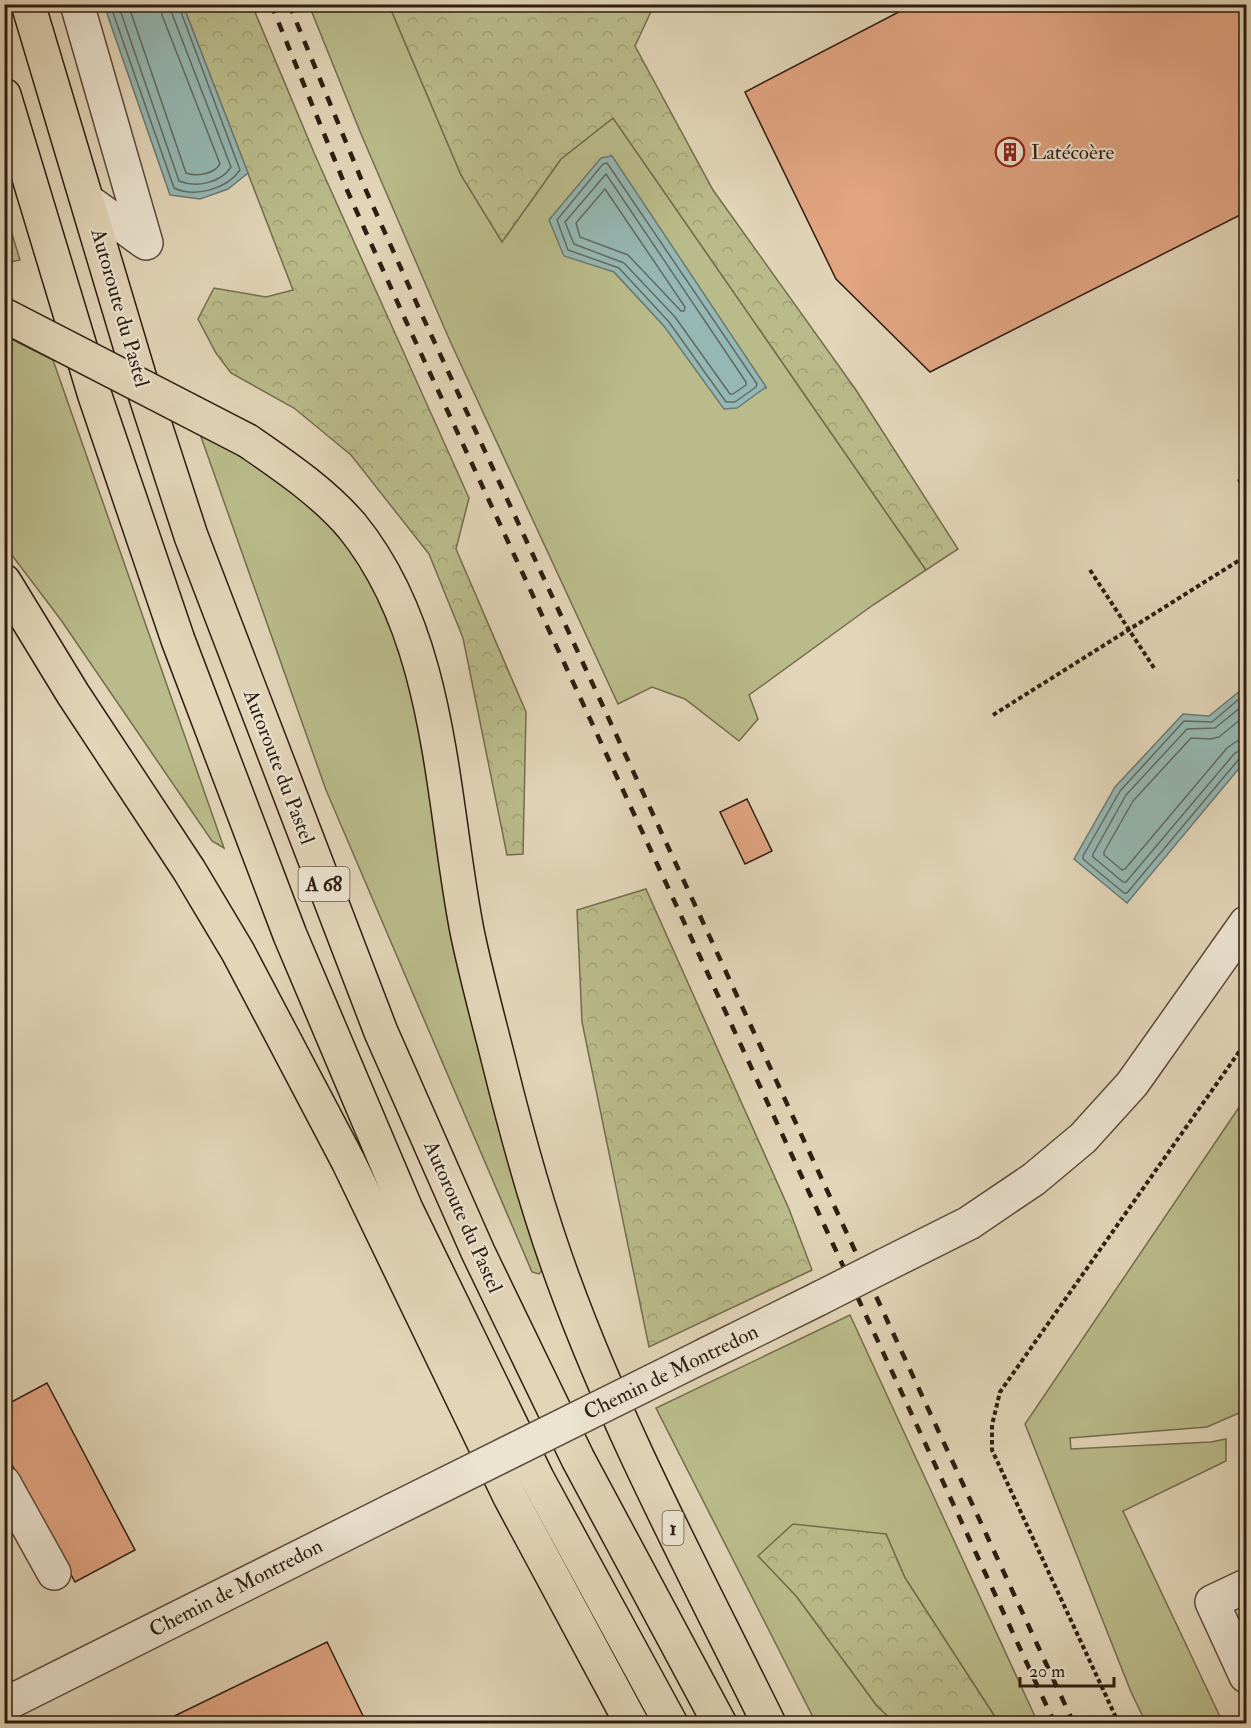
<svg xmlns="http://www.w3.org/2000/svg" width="1251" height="1728" font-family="'IM FELL Double Pica',serif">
  <defs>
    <pattern id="forest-crowns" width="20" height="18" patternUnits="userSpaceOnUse" patternTransform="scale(1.5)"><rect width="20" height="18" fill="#babb8a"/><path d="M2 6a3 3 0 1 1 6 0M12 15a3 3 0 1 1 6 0" fill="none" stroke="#a0a076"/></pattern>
  </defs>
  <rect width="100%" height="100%" fill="#e2d5b8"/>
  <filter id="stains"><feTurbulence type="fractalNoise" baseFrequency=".00333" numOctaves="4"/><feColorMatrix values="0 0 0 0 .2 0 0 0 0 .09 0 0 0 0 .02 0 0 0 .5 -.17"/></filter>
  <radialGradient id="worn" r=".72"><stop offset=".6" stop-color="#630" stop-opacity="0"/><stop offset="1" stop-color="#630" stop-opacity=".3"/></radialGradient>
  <!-- green -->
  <g fill="#babb8a" stroke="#746c4d" stroke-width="1.5" fill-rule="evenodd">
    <path d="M 309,5 L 389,5 L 461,175 L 502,242 L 561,159 L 613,118 L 926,570 L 873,605 L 749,695 L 758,719 L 739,741 L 685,699 L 652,687 L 618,704 L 450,341 L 361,134 ZM 611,156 L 766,387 L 766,388 L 664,326 L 614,272 Z"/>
    <polygon points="5,211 20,260 6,263 4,263"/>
    <polygon points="5,336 53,360 224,848 212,841 61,620 5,546"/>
    <polygon points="200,434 238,451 310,501 358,558 387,609 410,683 470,1015 543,1269 539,1274 532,1272 326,790"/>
    <polygon points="1246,1097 1246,1410 1207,1427 1070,1438 1071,1449 1211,1442 1226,1439 1226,1461 1123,1511 1223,1723 1146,1723 1131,1692 1025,1424"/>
    <polygon points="850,1315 1038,1723 999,1723 905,1578 886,1534 759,1556 797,1597 877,1706 895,1723 816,1723 656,1408"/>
  </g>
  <!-- forest -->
  <g fill="url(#forest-crowns)" stroke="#746c4d" stroke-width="1.5">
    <polygon points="183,5 252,5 315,155 469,498 456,549 526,712 523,854 507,855 463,638 429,554 351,455 294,408 231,373 216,353 198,319 214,288 266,297 293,290"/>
    <polygon points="389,5 654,5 635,46 713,190 856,390 958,549 926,570 613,118 561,159 502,242 461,175"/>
    <polygon points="646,889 789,1209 812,1270 649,1347 582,1022 577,910"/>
    <polygon points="793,1524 886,1534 905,1578 999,1723 895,1723 877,1706 797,1597 758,1556"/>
  </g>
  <!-- water -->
  <g fill="#95b8b4" stroke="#6c7a72" stroke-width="1.5">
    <polygon points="104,5 183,5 248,173 228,189 200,199 170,195"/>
    <polygon points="612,156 766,387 737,408 724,409 664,326 614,272 564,256 549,220 601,158"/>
    <polygon points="1246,686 1246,760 1127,903 1074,859 1115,787 1183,714 1209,716"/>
  </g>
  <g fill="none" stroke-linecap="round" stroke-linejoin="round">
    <!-- shore -->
    <g stroke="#626a62" stroke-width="1.5">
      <path d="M 110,4 L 174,188 C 195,198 227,189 240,170 L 178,4"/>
      <path d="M 118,4 L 179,181 C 196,188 221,183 231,167 L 171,11 L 170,4"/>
      <path d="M 128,4 L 186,173 C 197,177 214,174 220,164 L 162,15 L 161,4"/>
      <polygon points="607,163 757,384 756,387 735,402 726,402 669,322 619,268 568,250 557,220 603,164"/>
      <polygon points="606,174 746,382 746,385 733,394 730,394 675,317 624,263 574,244 565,222"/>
      <polygon points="605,189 685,307 684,311 681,311 628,255 580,237 576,223"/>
      <polyline points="1246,693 1212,722 1184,721 1120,791 1083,856 1083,859 1124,893 1127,893 1239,759 1246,756"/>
      <polyline points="1246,703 1215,728 1187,729 1126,795 1093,854 1093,857 1123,882 1126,882 1234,754 1240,750 1246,749"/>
      <polyline points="1246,715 1219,737 1210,739 1191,738 1133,801 1104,852 1104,855 1122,870 1125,869 1227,748 1237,741 1246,740"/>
    </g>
  </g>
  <!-- building -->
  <g fill="#e2a582" stroke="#2e1d10" stroke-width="1.5">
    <polygon points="914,4 1246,4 1246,212 930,372 836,279 745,92"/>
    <polygon points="747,799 772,851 745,864 720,812"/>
    <polygon points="47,1383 135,1550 75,1582 4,1450 4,1406"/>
    <polygon points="327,1642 367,1724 158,1724"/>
  </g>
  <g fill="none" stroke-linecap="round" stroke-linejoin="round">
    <!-- minor casing -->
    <g stroke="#5b4b3a" stroke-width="36">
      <g id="minor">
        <polyline points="77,4 146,243 88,201"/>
        <polyline points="885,1265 969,1223 1034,1179 1083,1138 1132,1084 1246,923"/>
        <polyline points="707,1354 820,1298"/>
        <polyline points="4,1483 54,1573"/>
        <polyline points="1246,1586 1212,1602 1246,1676"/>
        <polyline points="4,1705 393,1510"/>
      </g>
    </g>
    <!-- highway casing -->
    <g stroke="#2e1d10" stroke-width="36">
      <g id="highway">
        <polyline points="28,4 141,382 191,536 381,1032 478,1252 578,1459 720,1724"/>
        <polyline points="4,95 95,396 178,640 290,935 406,1209 537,1478 671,1724"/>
        <path d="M 248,441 C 284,466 323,492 352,526 C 442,637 441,796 467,931 C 476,975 488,1018 499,1062 C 517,1135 537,1208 563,1279 C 619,1433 697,1577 769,1724"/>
        <polyline points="4,581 73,694 189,870 238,952 348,1161 510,1497 632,1724"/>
      </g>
    </g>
    <!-- path -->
    <g stroke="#2e1d10" stroke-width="4" stroke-dasharray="4.5 3" stroke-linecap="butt">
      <polyline points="1239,479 1246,494"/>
      <polyline points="1090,570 1154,668"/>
      <polyline points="993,715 1246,556"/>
      <polyline points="1119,1724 992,1450 992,1425 1000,1392 1246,1042"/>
    </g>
    <!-- minor -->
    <use href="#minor" stroke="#ece4d1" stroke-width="33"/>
    <!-- highway -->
    <use href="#highway" stroke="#e2d5b8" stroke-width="33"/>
    <!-- rail -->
    <g stroke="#2e1d10" stroke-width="4.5" stroke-dasharray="10 10" stroke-linecap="butt">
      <polyline points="271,4 347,190 405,319 1055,1724"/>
      <polyline points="289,4 364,186 421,313 1074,1724"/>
    </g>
    <!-- minor-bridge casing -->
    <g stroke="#5b4b3a" stroke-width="36" stroke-linecap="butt">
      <g id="minor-bridge">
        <polyline points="820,1298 885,1265"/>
        <polyline points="393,1510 707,1354"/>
      </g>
    </g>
    <!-- highway-bridge casing -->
    <g stroke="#2e1d10" stroke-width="36" stroke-linecap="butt">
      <polyline id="highway-bridge" points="4,315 248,441"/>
    </g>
    <!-- minor-bridge -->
    <use href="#minor-bridge" stroke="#ece4d1" stroke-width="33"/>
    <!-- highway-bridge -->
    <use href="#highway-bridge" stroke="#e2d5b8" stroke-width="33"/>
  </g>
  <!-- icons -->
  <defs>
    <g id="building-ring" transform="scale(1.5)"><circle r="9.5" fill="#ece4d1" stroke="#8f2418" stroke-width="1.5"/><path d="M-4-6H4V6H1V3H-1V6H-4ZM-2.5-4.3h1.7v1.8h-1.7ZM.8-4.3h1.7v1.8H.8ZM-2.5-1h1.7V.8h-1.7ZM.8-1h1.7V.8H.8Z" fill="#8f2418"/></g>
  </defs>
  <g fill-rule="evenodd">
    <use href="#building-ring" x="1010" y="152"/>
  </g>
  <g text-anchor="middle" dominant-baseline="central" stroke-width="4.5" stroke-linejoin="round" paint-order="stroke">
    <!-- shield labels -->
    <g fill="#ece4d1" stroke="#67594a" stroke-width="1.5">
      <rect x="298.5" y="867" width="51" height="34" rx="4.5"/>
      <rect x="662.5" y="1511" width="21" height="34" rx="4.5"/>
    </g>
    <g font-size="20" font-weight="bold" fill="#2e1d10">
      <text x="324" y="884">A 68</text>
      <text x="673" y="1528">1</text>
    </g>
    <!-- poi labels -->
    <g font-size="21" fill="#2e1d10" stroke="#ece4d1" text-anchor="start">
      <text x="1031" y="152">Latécoère</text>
    </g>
    <!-- street labels -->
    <g font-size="21" fill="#2e1d10" stroke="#ece4d1">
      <text transform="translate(120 308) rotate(74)">Autoroute du Pastel</text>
      <text transform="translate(279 767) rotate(69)">Autoroute du Pastel</text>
      <text transform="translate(463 1217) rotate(66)">Autoroute du Pastel</text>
      <text transform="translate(671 1372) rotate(-26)">Chemin de Montredon</text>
      <text transform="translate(236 1588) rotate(-27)">Chemin de Montredon</text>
    </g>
  </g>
  <!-- margin -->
  <rect width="1251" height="1728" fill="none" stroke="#e2d5b8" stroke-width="24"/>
  <rect x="6" y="6" width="1239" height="1716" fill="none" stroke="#2e1d10" stroke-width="3"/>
  <rect x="12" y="12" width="1227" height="1704" fill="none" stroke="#2e1d10" stroke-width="1.5"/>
  <!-- scale -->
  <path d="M1020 1677v9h94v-9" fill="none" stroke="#2e1d10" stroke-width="3"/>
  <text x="1029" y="1677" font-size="18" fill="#2e1d10" stroke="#ece4d1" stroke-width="4.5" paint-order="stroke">20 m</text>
  <rect width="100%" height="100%" filter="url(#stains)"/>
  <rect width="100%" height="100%" fill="url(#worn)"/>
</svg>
